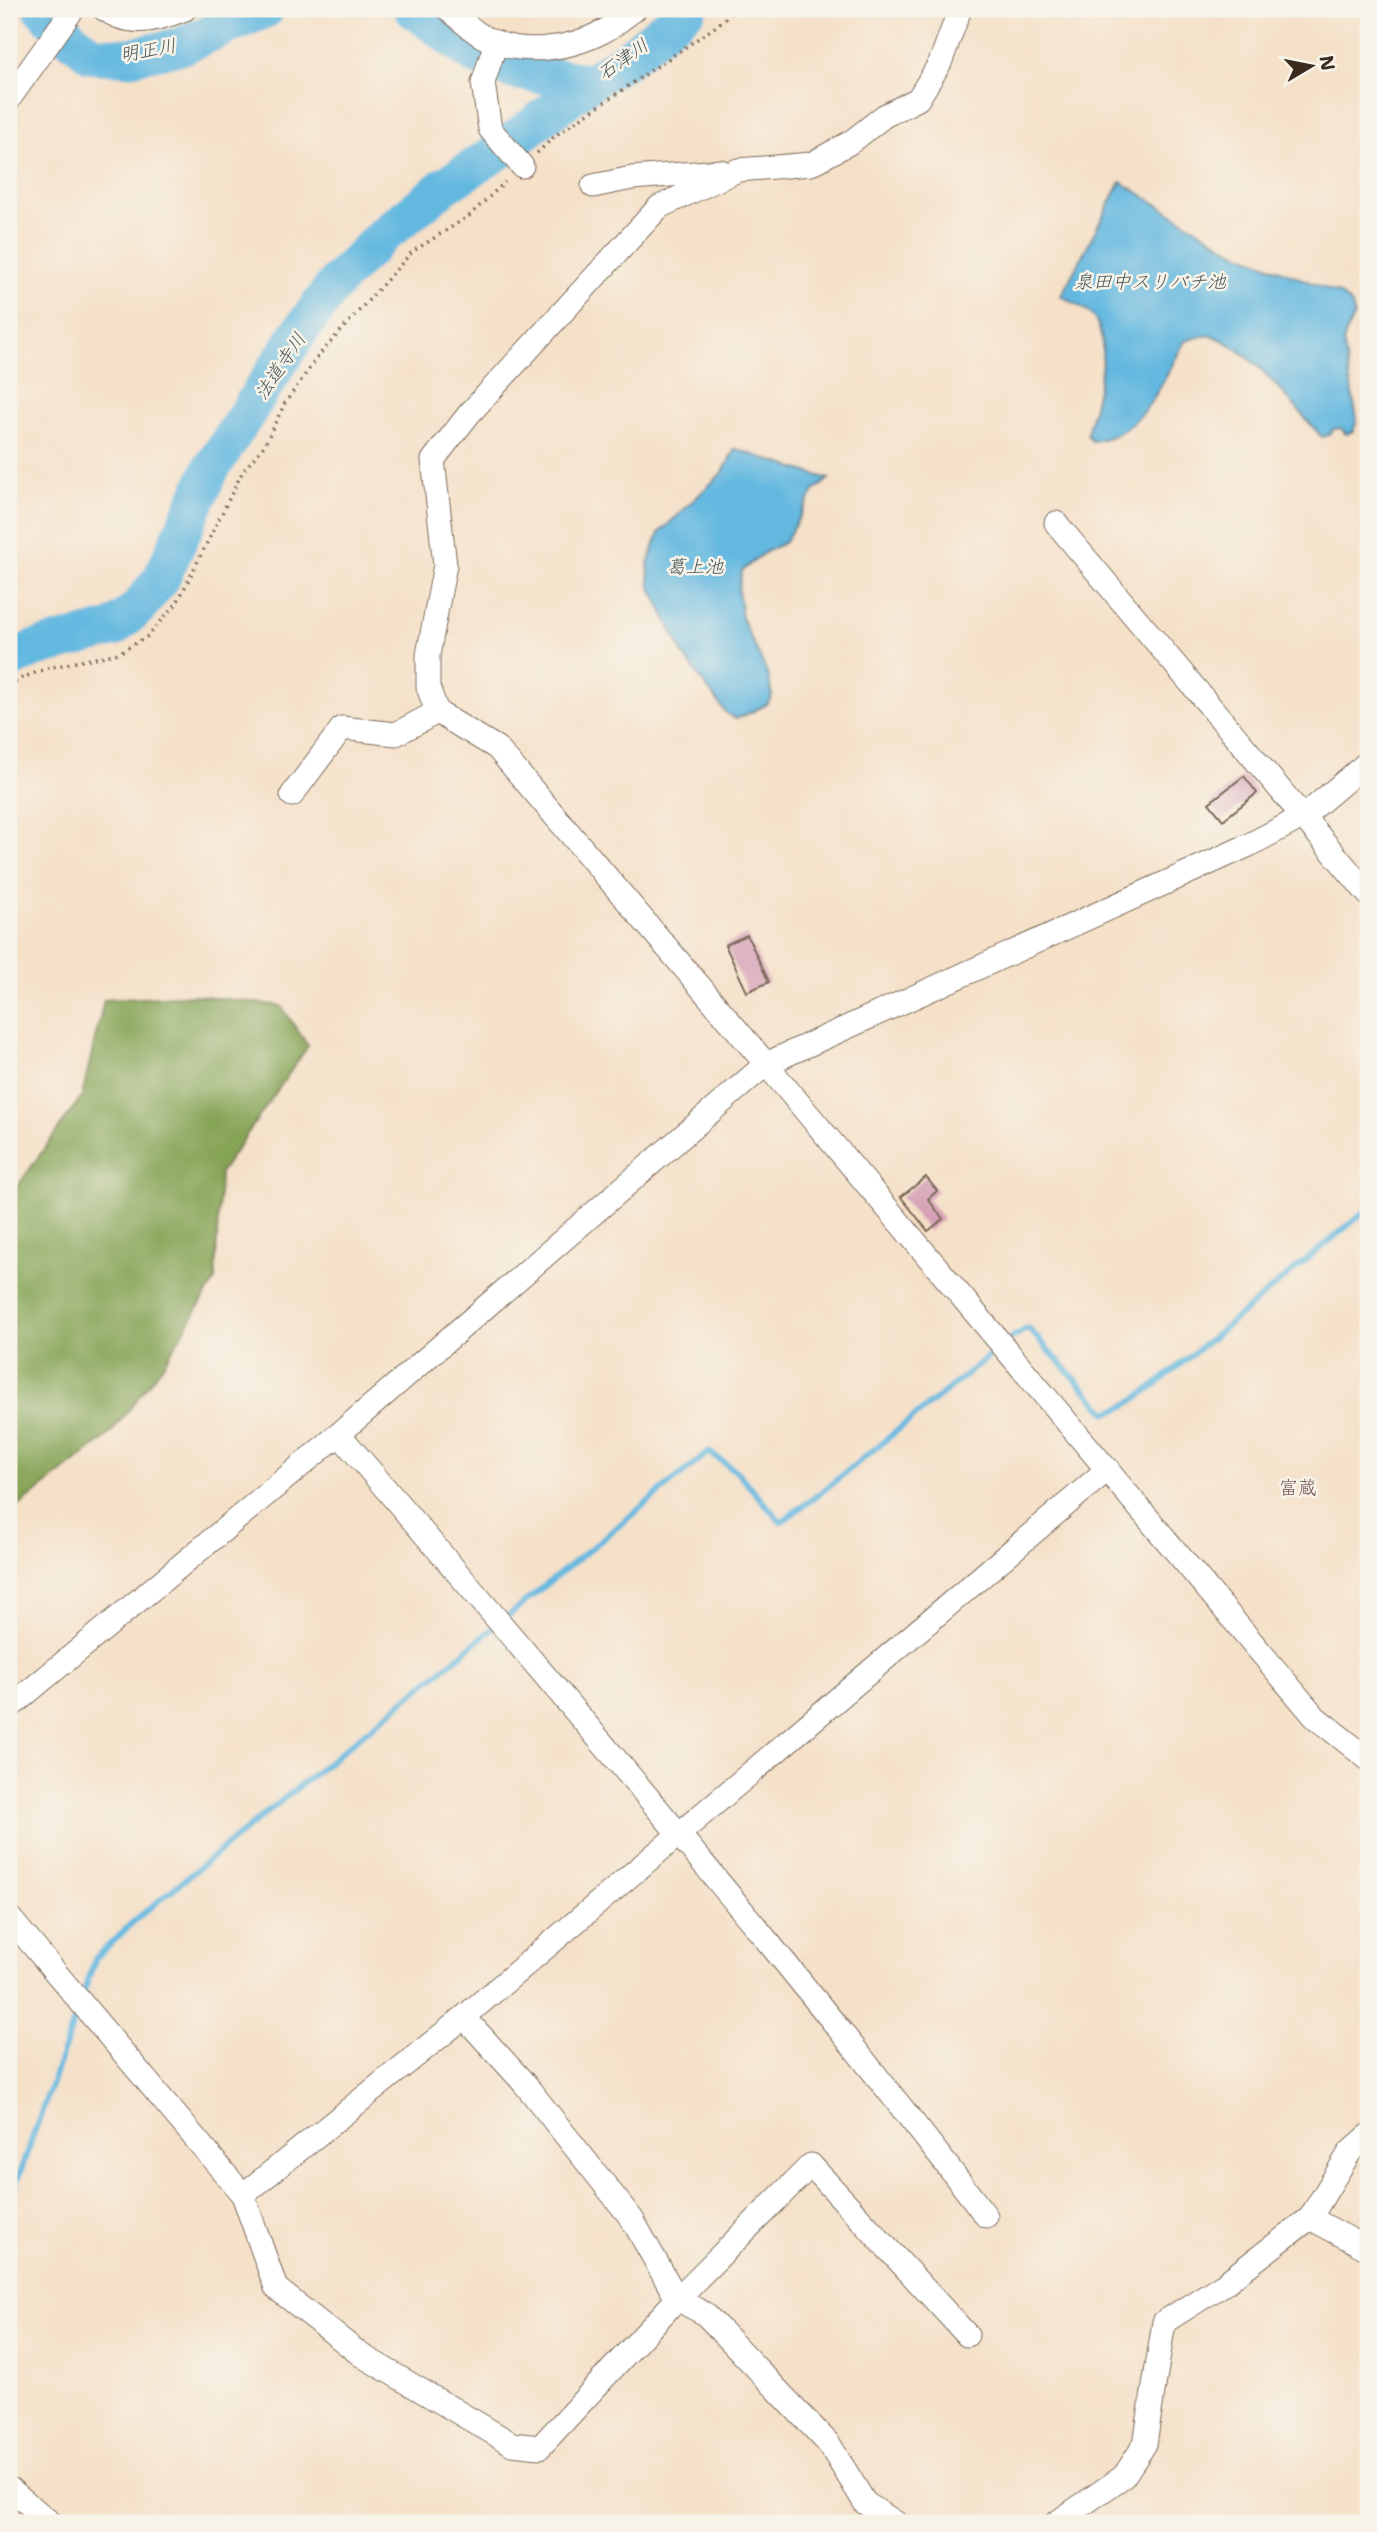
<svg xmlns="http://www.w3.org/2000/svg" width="1377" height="2532" font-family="'Shantell Sans','Klee One',sans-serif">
  <rect width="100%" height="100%" fill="#f7f3e8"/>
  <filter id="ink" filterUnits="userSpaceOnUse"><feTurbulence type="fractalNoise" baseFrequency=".0143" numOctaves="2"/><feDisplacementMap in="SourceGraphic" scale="14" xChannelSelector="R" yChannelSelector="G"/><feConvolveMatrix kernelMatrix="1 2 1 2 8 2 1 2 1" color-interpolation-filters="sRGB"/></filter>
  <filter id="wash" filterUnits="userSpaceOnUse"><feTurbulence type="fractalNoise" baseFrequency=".00686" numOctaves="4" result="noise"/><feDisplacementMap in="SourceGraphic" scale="28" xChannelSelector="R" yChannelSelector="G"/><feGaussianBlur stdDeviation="1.57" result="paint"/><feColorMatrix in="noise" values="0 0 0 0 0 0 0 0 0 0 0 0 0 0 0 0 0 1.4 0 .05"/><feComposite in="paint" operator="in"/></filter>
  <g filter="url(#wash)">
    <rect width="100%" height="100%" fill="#f5e0c8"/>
    <!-- forest -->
    <polygon fill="#86a457" stroke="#60673a" stroke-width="2" points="198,995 281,1006 308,1046 220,1173 215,1280 163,1365 110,1434 9,1514 9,1198 82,1096 104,1000"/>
    <!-- water -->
    <g fill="#64b8e0" stroke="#50717f" stroke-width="2">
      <path d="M 1121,182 L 1233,251 L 1340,294 L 1352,305 L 1354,315 L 1343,341 L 1357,420 L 1353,431 L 1346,434 L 1341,428 L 1333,429 L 1330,435 L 1322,437 C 1295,408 1249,346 1212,336 C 1204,334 1193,339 1185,341 C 1163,380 1143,436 1092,441 L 1087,435 C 1094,403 1116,339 1090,313 C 1082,306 1070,301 1061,296 Z"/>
      <polygon points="735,449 829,479 814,491 785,542 762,554 742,571 738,590 742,619 768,675 772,696 766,705 736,719 726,713 684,656 650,586 648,564 659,533 723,472"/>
    </g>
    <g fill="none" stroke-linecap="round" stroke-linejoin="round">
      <!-- stream -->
      <g stroke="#64b8e0" stroke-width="6">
        <polyline points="82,1997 95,1959 135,1920 709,1452 737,1472 781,1522 819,1494 1010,1339 1028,1328 1107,1413 1125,1406 1154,1386 1368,1209"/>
        <polyline points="9,2203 79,2007"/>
      </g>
      <!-- river -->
      <g stroke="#64b8e0" stroke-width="38">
        <polyline points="42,9 71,38 92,55 128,57 181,46 266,9"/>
        <polyline points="413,9 477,57 514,71 590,82"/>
        <polyline points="9,660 34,649 114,628 138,608 161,579 211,469 296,337 335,284 381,237 443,187 499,151 590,82 626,60 688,9"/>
      </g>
    </g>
    <g id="blocks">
      <!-- building -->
      <g fill="#d59fb5">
        <polygon points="1244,776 1257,793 1223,820 1209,803"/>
        <polygon points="747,935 769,982 747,992 725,945"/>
        <polygon points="926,1177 937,1191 928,1199 943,1219 928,1231 901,1197"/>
      </g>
    </g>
  </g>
  <g filter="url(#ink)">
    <use href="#blocks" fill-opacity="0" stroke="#7c6a5a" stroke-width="2"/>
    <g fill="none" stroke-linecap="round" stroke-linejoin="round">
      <!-- minor casing -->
      <g stroke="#7c6a5a" stroke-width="25">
        <g id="minor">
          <path d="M 104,9 C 130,28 157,20 185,9"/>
          <path d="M 448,9 C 459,18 470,29 482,36 C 518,57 569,50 604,31 C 615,25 625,16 635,9"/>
          <polyline points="496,42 483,83 490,129 522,166"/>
          <polyline points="9,99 73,9"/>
          <polyline points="593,186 632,178 721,171"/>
          <polyline points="1056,523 1368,894"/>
          <polyline points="437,712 428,687 428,655 445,565 433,460 469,414 659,207 738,170 811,164 851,142 884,116 918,99 940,63 960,9"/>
          <polyline points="292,795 342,728 396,734 437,712 497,748 766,1064 1315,1717 1368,1759"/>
          <path d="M 339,1434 C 559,1692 780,1947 986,2216"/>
          <polyline points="9,1708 339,1434 766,1064 1249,845 1304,816 1368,762"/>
          <polyline points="9,1917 243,2195 276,2288 361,2355 512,2444 540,2447 677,2299 632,2219 524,2083 464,2017"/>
          <polyline points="243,2195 464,2017 1108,1469"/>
          <polyline points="1310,2218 1368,2249"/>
          <polyline points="9,2488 51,2523"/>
          <polyline points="896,2523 865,2503 829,2444 705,2314 677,2299 811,2165 967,2335"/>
          <polyline points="1056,2523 1124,2476 1145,2444 1164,2322 1224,2284 1310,2218 1350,2152 1368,2136"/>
        </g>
      </g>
      <!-- path -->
      <g stroke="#7c6a5a" stroke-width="3.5" stroke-dasharray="2 5" stroke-linecap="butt">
        <polyline points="537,153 556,135 715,27 736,9"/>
        <polyline points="9,686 19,679 48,668 119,653 148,636 177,603 243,471 264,446 285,403 319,355 412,252 469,216 505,182"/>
      </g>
      <!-- minor -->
      <use href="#minor" stroke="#fff" stroke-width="23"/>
    </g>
  </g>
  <g text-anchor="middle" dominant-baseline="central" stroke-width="5" stroke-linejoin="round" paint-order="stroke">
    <!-- water labels -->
    <g font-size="19" font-style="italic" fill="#475558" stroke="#f7f3e8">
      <text transform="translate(148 50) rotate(-10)">明正川</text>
      <text transform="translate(623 59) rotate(-35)">石津川</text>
      <text x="1150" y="281">泉田中スリバチ池</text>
      <text transform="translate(280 366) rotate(-56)">法道寺川</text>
      <text x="695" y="566">葛上池</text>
    </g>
    <!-- neighbourhood labels -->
    <g font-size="19" fill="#715353" stroke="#f7f3e8">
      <text x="1298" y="1487">富蔵</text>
    </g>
  </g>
  <!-- margin -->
  <rect width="1377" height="2532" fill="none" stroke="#f7f3e8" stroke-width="35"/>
  <!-- north arrow -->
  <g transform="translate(1311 66) rotate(80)" stroke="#f7f3e8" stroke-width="5" paint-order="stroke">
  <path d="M0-5L12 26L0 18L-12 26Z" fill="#3b2a1e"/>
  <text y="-10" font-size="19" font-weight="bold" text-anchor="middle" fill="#3b2a1e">N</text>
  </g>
</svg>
